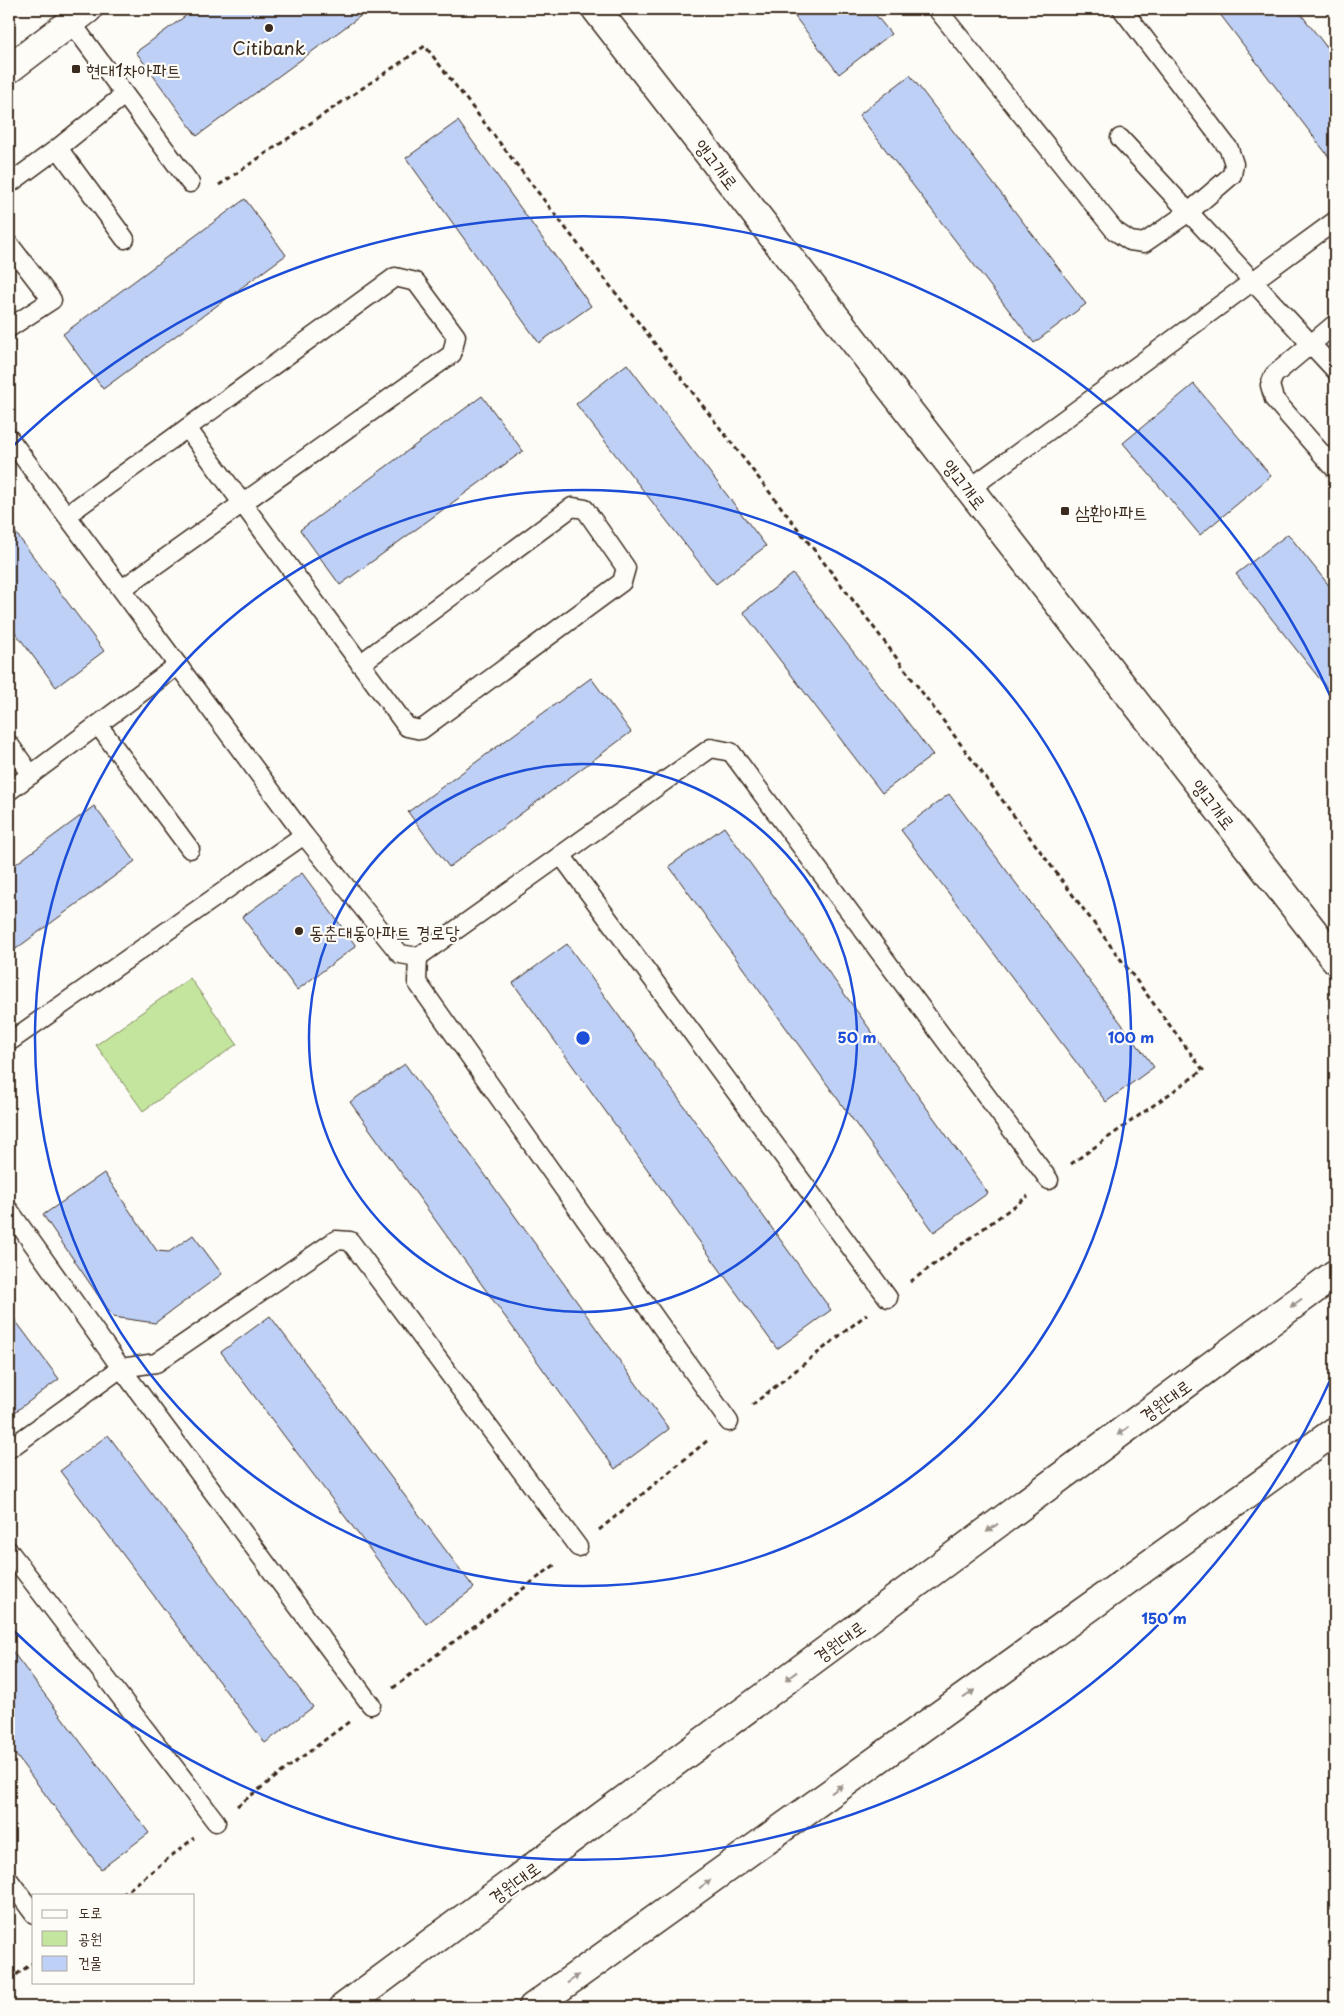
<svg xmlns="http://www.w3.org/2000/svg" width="1344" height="2016" font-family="'Playpen Sans','Poor Story',sans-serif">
  <rect width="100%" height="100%" fill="#fdfcf7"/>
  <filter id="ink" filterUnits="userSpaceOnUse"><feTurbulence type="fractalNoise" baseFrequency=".02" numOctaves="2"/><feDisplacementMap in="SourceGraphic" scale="10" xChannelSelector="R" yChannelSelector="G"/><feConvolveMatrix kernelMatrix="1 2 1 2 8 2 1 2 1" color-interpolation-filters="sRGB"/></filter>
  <g filter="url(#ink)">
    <!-- green -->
    <polygon fill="#c4e59e" stroke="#80885e" points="190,978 237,1044 143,1111 96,1045"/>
    <!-- building -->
    <g fill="#bed0f6" stroke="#3b2a1e">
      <polygon points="195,9 370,9 197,136 136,52"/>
      <polygon points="789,9 871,9 891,34 839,74"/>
      <polygon points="1216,9 1297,9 1335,58 1335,159 1332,161"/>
      <polygon points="910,75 1086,304 1034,343 859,115"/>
      <polygon points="458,121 591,306 539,343 406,158"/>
      <polygon points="245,199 286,255 103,389 63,334"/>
      <polygon points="627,364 766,546 716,584 576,404"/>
      <polygon points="1194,384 1271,476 1200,535 1123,443"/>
      <polygon points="482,396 523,451 340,585 300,530"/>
      <polygon points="9,524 104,651 56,687 9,624"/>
      <polygon points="1288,534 1335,593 1335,698 1236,574"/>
      <polygon points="793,574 933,755 882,793 743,612"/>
      <polygon points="591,678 631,732 449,867 408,812"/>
      <polygon points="949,794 1154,1067 1106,1102 901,830"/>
      <polygon points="94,806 135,861 9,954 9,869"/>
      <polygon points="724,827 988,1193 934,1232 669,866"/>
      <polygon points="302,873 356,946 297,990 242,917"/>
      <polygon points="567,944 831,1310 777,1349 513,983"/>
      <polygon points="405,1064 669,1429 615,1469 350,1102"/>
      <polygon points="104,1173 157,1251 169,1252 193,1235 222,1274 155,1323 113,1317 43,1215"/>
      <polygon points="9,1312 59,1379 11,1415 9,1411"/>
      <polygon points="270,1316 474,1588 426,1624 221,1352"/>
      <polygon points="108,1435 313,1707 265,1743 60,1471"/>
      <polygon points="9,1647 149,1833 101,1869 9,1746"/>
    </g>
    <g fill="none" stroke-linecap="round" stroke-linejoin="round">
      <!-- lane casing -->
      <g stroke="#3b2a1e" stroke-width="21">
        <g id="lane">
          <polyline points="937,9 1115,231 1130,241 1144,243 1189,212 1232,175 1234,164 1229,149 1122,9"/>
          <polyline points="71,22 190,183"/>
          <polyline points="1120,138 1335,370"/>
          <polyline points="58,148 125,239"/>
          <polyline points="9,184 58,148 124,95"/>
          <polyline points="9,244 52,300 9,328"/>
          <polyline points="1335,324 1274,375 1270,385 1274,399 1335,469"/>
          <polyline points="187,428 407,727 421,730 622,582 626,568 585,509 572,507 360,664"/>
          <polyline points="9,438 304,835 9,1042"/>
          <polyline points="969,489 1335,221"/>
          <polyline points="67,515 395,277 416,282 456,336 452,354 122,589"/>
          <polyline points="98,725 190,849"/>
          <polyline points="9,744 31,775"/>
          <polyline points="9,791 178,665"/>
          <polyline points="304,835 400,954 418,957 711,748 731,752 1049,1180"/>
          <polyline points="561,855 888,1298"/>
          <polyline points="418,957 417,982 729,1422"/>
          <polyline points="9,1210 121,1368 9,1449"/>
          <polyline points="9,1551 216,1822"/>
          <polyline points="371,1705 121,1368 156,1363 336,1240 350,1241 578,1547"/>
          <polyline points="9,1880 34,1914"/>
        </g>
      </g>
      <!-- secondary casing -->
      <g stroke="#3b2a1e" stroke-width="31">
        <g id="secondary">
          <polyline points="596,9 1335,959"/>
          <polyline points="9,69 88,9"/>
          <polyline points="344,2007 1335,1274"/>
          <polyline points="533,2007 1335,1431"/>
        </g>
      </g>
      <!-- path -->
      <g stroke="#3b2a1e" stroke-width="3" stroke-dasharray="5 4" stroke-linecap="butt">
        <polyline points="219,185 425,46 869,621 1203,1070 1071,1164"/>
        <polyline points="910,1282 1028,1196"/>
        <polyline points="752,1405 867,1314"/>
        <polyline points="599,1530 708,1440"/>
        <polyline points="393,1688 557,1563"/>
        <polyline points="237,1806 350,1721"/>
        <polyline points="122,1895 194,1838"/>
        <polyline points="9,1980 34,1962"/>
      </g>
      <!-- lane -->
      <use href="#lane" stroke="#fdfcf7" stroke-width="18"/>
      <!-- secondary -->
      <use href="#secondary" stroke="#fdfcf7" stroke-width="28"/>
    </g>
    <!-- one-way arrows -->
    <defs><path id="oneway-solid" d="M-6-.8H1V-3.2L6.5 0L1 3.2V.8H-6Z" transform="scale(1.25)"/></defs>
    <g fill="#9c938a">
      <use href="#oneway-solid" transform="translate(1296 1303) rotate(144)"/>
      <use href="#oneway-solid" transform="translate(1123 1431) rotate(144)"/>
      <use href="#oneway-solid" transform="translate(992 1528) rotate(144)"/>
      <use href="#oneway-solid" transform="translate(791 1676) rotate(144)"/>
      <use href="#oneway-solid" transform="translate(969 1694) rotate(-36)"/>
      <use href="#oneway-solid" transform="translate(837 1789) rotate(-36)"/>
      <use href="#oneway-solid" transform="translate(705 1884) rotate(-36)"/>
      <use href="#oneway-solid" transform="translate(573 1979) rotate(-36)"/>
    </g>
  </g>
  <!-- distance rings -->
  <g fill="none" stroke="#1d4ed8" stroke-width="2.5">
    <circle cx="583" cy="1038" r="274"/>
    <circle cx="583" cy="1038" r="548"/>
    <path d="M1334 1372A822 822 0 0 1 12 1629M12 447A822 822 0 0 1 1334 704"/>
  </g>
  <!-- markers -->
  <g fill="#3b2a1e" stroke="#fdfcf7" stroke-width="2">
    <circle cx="269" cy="28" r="5"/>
    <rect x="71" y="64" width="10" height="10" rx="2.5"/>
    <rect x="1060" y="506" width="10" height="10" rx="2.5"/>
    <circle cx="299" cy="931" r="5"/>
  </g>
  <g text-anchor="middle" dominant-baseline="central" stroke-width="4.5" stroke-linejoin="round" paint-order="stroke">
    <!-- poi labels -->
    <g font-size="18" fill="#3b2a1e" stroke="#fdfcf7" text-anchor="start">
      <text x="269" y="47" text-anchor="middle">Citibank</text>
      <text x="86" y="69">현대1차아파트</text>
      <text x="1075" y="511">삼환아파트</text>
      <text x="309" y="931">동춘대동아파트 경로당</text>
    </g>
    <!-- street labels -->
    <g font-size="18" fill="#3b2a1e" stroke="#fdfcf7">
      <text transform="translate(717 164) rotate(52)">앵고개로</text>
      <text transform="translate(965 484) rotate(52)">앵고개로</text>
      <text transform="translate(1214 804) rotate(52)">앵고개로</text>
      <text transform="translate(1165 1400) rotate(-36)">경원대로</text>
      <text transform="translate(839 1641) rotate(-36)">경원대로</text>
      <text transform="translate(514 1882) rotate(-36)">경원대로</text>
    </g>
  </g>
  <circle cx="583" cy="1038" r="8" fill="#1d4ed8" stroke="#fdfcf7" stroke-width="2.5"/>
  <g font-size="15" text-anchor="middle" font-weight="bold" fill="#1d4ed8" stroke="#fdfcf7" stroke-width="4.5" stroke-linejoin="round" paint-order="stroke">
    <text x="857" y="1043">50 m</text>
    <text x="1131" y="1043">100 m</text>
    <text x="1164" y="1624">150 m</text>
  </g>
  <!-- margin -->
  <rect width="1344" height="2016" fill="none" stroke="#fdfcf7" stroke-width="30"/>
  <rect x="15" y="15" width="1314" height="1986" fill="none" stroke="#3b2a1e" stroke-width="2" filter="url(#ink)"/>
  <!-- legend -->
  <rect x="32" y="1894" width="162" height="90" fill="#fdfcf7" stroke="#afa8a0"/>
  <rect x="42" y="1910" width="25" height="8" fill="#fdfcf7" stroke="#afa8a0"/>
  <text x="78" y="1918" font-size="15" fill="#3b2a1e">도로</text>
  <rect x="42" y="1931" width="25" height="15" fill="#c4e59e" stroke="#afa8a0"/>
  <text x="78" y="1944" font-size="15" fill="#3b2a1e">공원</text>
  <rect x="42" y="1956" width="25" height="15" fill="#bed0f6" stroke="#afa8a0"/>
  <text x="78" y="1968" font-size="15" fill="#3b2a1e">건물</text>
</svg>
